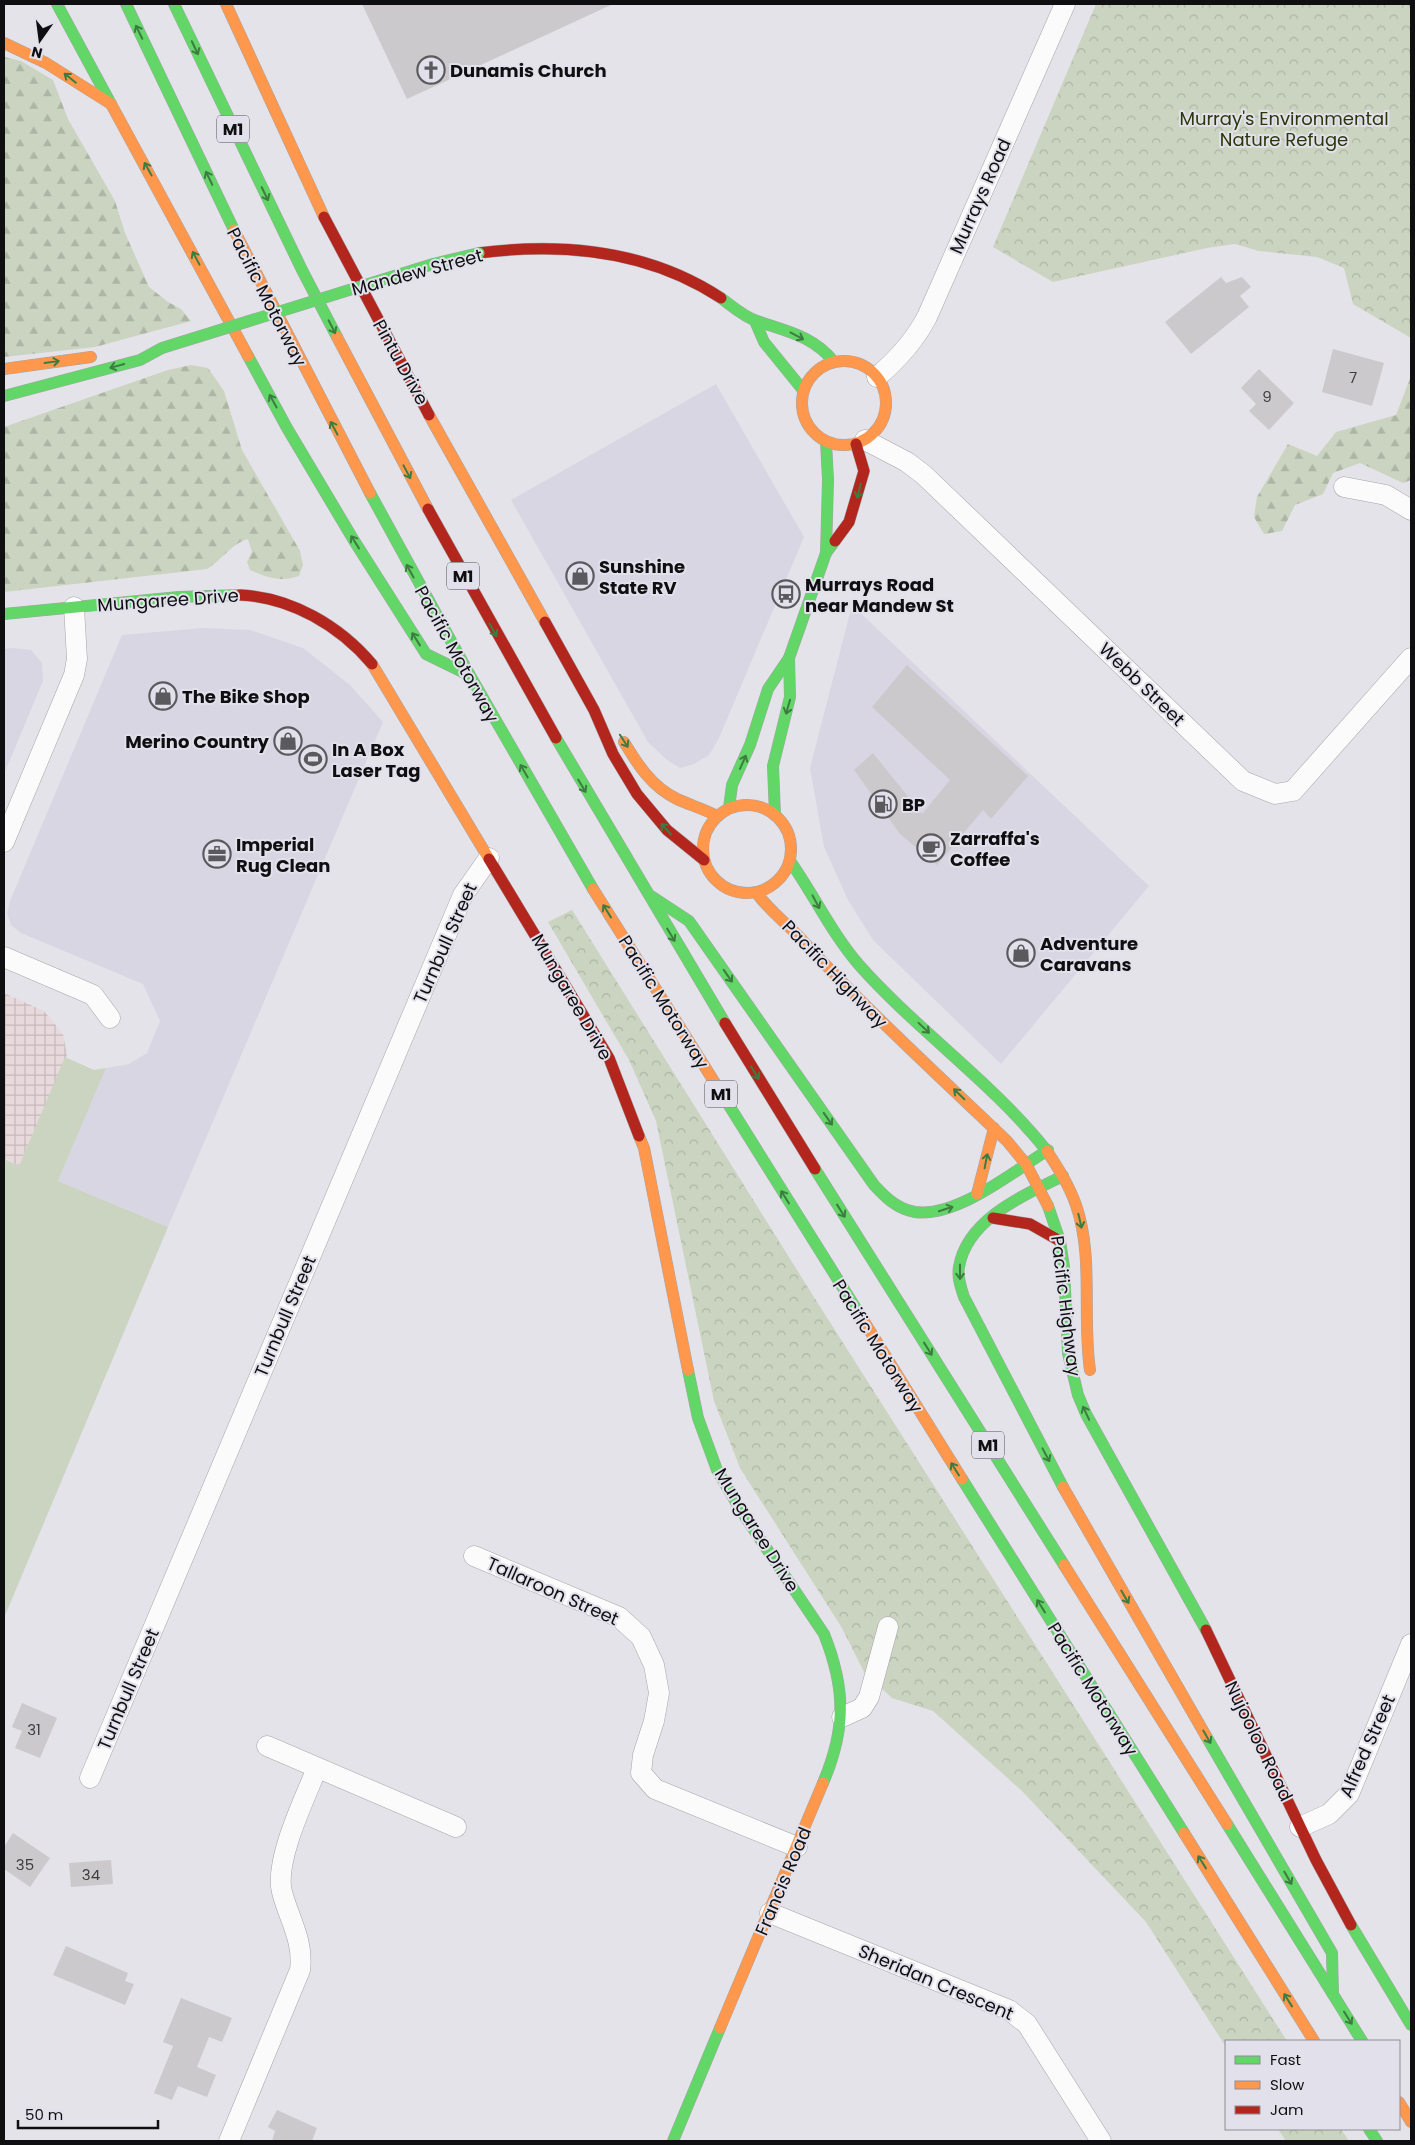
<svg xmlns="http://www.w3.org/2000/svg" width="1415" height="2145" font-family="Poppins,sans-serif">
  <defs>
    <pattern id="industrial-grid" width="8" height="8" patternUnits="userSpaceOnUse" patternTransform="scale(1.25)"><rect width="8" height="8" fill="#e8d9dc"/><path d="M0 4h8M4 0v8" fill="none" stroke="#c6b9bc"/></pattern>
    <pattern id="forest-firs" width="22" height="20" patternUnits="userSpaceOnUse" patternTransform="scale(1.25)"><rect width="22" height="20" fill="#cbd4c0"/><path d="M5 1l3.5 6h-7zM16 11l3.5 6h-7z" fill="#adb5a4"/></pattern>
    <pattern id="park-crowns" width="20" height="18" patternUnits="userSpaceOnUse" patternTransform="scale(1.25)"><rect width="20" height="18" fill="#cbd4c0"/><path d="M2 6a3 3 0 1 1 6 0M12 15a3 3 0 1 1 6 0" fill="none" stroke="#adb5a4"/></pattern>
  </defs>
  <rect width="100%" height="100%" fill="#e4e3e9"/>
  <!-- built -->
  <g fill="#d8d6e3">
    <polygon points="716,384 804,537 719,738 709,755 694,764 680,768 667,760 648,742 511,500"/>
    <polygon points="852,605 1149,886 1001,1064 873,940 848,900 824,847 810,768"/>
    <polygon points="203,628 250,630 303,648 350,685 383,722 168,1227 58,1181 106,1068 129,1064 147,1053 160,1021 143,984 21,933 11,925 7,913 10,901 122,635"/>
    <polygon points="13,648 31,650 42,663 43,681 4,774 4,649"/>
  </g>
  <!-- industrial -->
  <polygon fill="url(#industrial-grid)" points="4,993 44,1011 63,1034 67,1055 19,1166 4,1159"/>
  <!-- green -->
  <polygon fill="#cbd4c0" points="65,1057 94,1070 106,1068 58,1181 168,1227 4,1618 4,1159 19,1166"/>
  <!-- forest -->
  <g fill="url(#forest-firs)">
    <polygon points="4,57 21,61 53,80 68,119 115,201 125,233 149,287 168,302 181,309 191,321 95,347 4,357"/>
    <path d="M 191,365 L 208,368 L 224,391 L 242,450 L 300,551 L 303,565 L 299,576 C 281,582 268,578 250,570 L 247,562 L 252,552 L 248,539 C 231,544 222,560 207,569 L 4,592 L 4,427 L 168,370 Z"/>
    <polygon points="1411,376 1411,480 1403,483 1360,463 1333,473 1323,494 1295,505 1282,531 1264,534 1254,517 1257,497 1288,444 1317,456 1336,432 1396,415"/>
  </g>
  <!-- park -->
  <g fill="url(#park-crowns)">
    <polygon points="1096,4 1411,4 1411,338 1353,304 1344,268 1317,257 1259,251 1235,244 1207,248 1053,282 993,247"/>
    <polygon points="572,910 812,1294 1287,2041 1226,2041 1226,2047 1146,1922 1022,1791 933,1711 892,1698 864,1672 842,1628 740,1468 714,1401 656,1121 629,1060 548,922"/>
    <polygon points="1278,2129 1341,2129 1349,2141 1286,2141"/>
  </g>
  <!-- building -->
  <g fill="#cbc9cb">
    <polygon points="362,4 613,4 407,99"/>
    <polygon points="1221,277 1226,283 1242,277 1251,287 1240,296 1249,307 1191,354 1165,322"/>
    <polygon points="1333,349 1384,363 1372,406 1322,392"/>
    <polygon points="1259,369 1294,403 1269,430 1249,411 1256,404 1241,388"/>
    <polygon points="907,665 1028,776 991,819 983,810 937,865 900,834 854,770 873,753 922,814 950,780 872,707"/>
    <polygon points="22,1703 57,1718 40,1758 15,1748 22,1731 12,1727"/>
    <polygon points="13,1833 50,1858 30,1887 4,1869 4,1847"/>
    <polygon points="111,1860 113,1884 71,1887 69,1863"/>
    <polygon points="66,1946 128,1973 125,1981 134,1984 125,2005 53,1975"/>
    <polygon points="181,1998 232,2018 222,2042 209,2037 197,2067 216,2075 207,2097 178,2086 172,2100 154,2093 173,2046 163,2042"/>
    <polygon points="277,2110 317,2128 312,2141 272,2141 275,2131 268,2127"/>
  </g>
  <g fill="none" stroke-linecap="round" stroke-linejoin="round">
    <!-- street casing -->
    <g stroke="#a5a5a9" stroke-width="21">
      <g id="street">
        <path d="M 877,377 C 897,360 915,340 927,317 L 1065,4"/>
        <polyline points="865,440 907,462 924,475 1243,781 1275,794 1293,791 1411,658"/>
        <polyline points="1344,487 1386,495 1411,510"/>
        <polyline points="4,842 74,675 77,659 74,607"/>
        <polyline points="4,957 93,995 110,1018"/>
        <polyline points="474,1556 619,1617 641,1637 654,1665 659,1693 654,1721 643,1755 641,1773 655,1789 797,1847"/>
        <polyline points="842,1717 862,1708 869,1697 888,1627"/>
        <polyline points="267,1746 456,1827"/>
        <polyline points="90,1778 463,895 489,858"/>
        <polyline points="1300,1827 1329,1814 1349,1794 1411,1644"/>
        <polyline points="770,1913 1009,2010 1027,2024 1101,2141"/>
        <path d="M 229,2141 L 300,1970 C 304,1941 289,1919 282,1892 C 274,1861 305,1798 317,1768"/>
      </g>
    </g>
    <!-- fast casing -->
    <g stroke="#a5a5a9" stroke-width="12">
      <g id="fast">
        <polyline points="57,4 111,104"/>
        <polyline points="126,4 234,230"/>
        <polyline points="174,4 302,270 337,337"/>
        <path d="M 721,298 C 732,306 744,317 757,321 C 786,331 814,336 834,362"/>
        <polyline points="755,321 764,342 803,390"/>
        <polyline points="248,356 287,428 353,539 426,654 469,675"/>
        <polyline points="4,396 140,360 162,348"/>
        <polyline points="826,442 828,480 826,553"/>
        <polyline points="370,493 468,672 593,889"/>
        <polyline points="4,614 179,597 240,595"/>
        <polyline points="556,738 725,1023"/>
        <polyline points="729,808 732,785 750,745 768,689 789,658 826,553 835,541"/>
        <polyline points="775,815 773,766 790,697 789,658"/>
        <path d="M 790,861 C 814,895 832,934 860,966 C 918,1031 992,1082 1047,1151"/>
        <path d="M 651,896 L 689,921 L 874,1185 C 885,1197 897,1209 915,1212 C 957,1218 1014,1171 1048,1150"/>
        <polyline points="720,1091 860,1315"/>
        <polyline points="815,1169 1064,1565"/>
        <polyline points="1048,1206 1060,1241 1064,1267 1068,1353 1078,1395 1086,1414 1206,1630"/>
        <path d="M 688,1370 L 698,1418 L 717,1470 L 740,1509 L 824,1634 C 846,1689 846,1729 823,1783"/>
        <polyline points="962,1479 1184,1833"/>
        <path d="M 1063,1487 L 964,1297 C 961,1288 957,1277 959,1267 C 967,1219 1024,1195 1063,1176"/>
        <polyline points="1206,1736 1332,1953 1333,1994"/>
        <polyline points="1227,1824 1362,2041"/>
        <polyline points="1351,1925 1411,2025"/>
        <polyline points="1369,2129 1377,2141"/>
        <polyline points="673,2141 720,2028"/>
      </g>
    </g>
    <!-- slow casing -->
    <g stroke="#a5a5a9" stroke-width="12">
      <g id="slow">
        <polyline points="226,4 324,217"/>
        <polyline points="4,43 46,63 111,104"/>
        <polyline points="111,104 248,356"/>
        <polyline points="234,230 370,493"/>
        <polyline points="337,337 428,509"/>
        <circle cx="844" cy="403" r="42"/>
        <polyline points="4,369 91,357"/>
        <polyline points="429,415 545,622"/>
        <polyline points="372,664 489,859"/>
        <path d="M 624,742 C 638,765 652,787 677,799 C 690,805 704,809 717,816"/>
        <circle cx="747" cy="849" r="44"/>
        <polyline points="593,889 720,1091"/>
        <path d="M 756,892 C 769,911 788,924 803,941 C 868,1011 938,1075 1007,1141 L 1026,1164 L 1048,1206"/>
        <polyline points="639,1136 644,1148 688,1370"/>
        <path d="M 1047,1151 C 1058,1168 1069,1185 1076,1205 C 1094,1257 1082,1316 1090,1370"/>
        <polyline points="977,1194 994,1128"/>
        <polyline points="860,1315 962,1479"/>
        <polyline points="1063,1487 1206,1736"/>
        <polyline points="1064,1565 1227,1824"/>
        <polyline points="1184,1833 1314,2041"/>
        <polyline points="720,2028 823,1783"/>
        <polyline points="1399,2102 1411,2122"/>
      </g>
    </g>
    <!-- jam casing -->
    <g stroke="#a5a5a9" stroke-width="12">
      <g id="jam">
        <polyline points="324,217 429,415"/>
        <path d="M 479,253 C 564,242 648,250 721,298"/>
        <polyline points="428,509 556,738"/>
        <polyline points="835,541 849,522 864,471 856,444"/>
        <path d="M 240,595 C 291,597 340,626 372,664"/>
        <polyline points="545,622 594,710 613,754 637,794 667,830 704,860"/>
        <polyline points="489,859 609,1058 639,1136"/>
        <polyline points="725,1023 815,1169"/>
        <polyline points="993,1218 1030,1224 1060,1241"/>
        <polyline points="1206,1630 1316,1860 1351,1925"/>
      </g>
    </g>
    <!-- street -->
    <use href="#street" stroke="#fbfbfc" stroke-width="20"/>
    <!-- fast -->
    <use href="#fast" stroke="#63d668" stroke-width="11"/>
    <!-- slow -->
    <use href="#slow" stroke="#ff974d" stroke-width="11"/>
    <!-- jam -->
    <use href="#jam" stroke="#b3261e" stroke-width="11"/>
    <!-- fast-bridge casing -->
    <g stroke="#a5a5a9" stroke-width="12" stroke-linecap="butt">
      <polyline id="fast-bridge" points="162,348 433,264 479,253"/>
    </g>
    <!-- fast-bridge -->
    <use href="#fast-bridge" stroke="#63d668" stroke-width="11"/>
  </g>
  <!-- one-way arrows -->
  <defs><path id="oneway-shaft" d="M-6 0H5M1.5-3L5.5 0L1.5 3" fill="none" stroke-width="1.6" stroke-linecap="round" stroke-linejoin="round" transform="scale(1.25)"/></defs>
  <g stroke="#3d7c41">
    <use href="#oneway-shaft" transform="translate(139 32) rotate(-116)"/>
    <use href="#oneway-shaft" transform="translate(195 48) rotate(65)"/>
    <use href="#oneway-shaft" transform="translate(70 78) rotate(-141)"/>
    <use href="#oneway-shaft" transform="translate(148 169) rotate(-119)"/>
    <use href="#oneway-shaft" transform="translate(209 178) rotate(-116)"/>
    <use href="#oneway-shaft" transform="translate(265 194) rotate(64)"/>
    <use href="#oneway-shaft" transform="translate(196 258) rotate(-118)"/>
    <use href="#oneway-shaft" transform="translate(332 327) rotate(63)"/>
    <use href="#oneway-shaft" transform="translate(797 336) rotate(28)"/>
    <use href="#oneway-shaft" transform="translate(52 362) rotate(-8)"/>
    <use href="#oneway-shaft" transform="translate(117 366) rotate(165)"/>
    <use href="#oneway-shaft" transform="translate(273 401) rotate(-119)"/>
    <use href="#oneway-shaft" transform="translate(334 428) rotate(-118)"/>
    <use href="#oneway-shaft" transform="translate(407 472) rotate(62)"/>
    <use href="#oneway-shaft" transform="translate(859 491) rotate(105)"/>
    <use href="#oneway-shaft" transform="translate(355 542) rotate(-122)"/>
    <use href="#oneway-shaft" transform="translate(410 571) rotate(-119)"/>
    <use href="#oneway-shaft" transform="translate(493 630) rotate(61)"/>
    <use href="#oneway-shaft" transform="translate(416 639) rotate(-122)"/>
    <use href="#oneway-shaft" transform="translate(788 707) rotate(106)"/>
    <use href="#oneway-shaft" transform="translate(624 741) rotate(57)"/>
    <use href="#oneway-shaft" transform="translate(743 762) rotate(-66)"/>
    <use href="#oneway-shaft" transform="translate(524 771) rotate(-120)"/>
    <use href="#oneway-shaft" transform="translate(582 786) rotate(59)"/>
    <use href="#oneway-shaft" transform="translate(666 829) rotate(-133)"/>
    <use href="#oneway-shaft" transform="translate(816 902) rotate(62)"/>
    <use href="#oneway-shaft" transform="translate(607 911) rotate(-122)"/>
    <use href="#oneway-shaft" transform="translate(671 935) rotate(59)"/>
    <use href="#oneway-shaft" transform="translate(728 976) rotate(55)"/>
    <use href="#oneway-shaft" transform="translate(924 1028) rotate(43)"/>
    <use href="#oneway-shaft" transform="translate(755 1073) rotate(58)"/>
    <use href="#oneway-shaft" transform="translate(959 1094) rotate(-136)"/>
    <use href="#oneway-shaft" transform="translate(828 1119) rotate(55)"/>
    <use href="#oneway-shaft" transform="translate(986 1161) rotate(-79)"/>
    <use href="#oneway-shaft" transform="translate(785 1197) rotate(-122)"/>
    <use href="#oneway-shaft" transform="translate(946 1209) rotate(-18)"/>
    <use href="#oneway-shaft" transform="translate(841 1211) rotate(58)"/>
    <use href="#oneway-shaft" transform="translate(1080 1221) rotate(77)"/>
    <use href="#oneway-shaft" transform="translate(960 1272) rotate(90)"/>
    <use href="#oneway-shaft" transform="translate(928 1349) rotate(58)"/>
    <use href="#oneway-shaft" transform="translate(1086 1413) rotate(-115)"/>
    <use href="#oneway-shaft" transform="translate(1046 1455) rotate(62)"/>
    <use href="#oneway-shaft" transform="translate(955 1469) rotate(-122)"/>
    <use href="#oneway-shaft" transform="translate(1125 1597) rotate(60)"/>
    <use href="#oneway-shaft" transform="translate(1041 1606) rotate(-122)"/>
    <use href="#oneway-shaft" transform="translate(1207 1737) rotate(60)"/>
    <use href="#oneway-shaft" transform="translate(1202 1862) rotate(-122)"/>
    <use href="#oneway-shaft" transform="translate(1288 1878) rotate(60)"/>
    <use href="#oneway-shaft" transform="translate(1288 2000) rotate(-122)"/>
    <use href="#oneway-shaft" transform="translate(1348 2018) rotate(58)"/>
  </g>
  <!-- icons -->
  <defs>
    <g id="church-ring" transform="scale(1.4375)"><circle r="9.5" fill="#e2e1eb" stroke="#5a595d" stroke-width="1.5"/><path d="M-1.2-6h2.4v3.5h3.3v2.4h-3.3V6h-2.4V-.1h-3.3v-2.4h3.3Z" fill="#5a595d"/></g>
    <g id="shop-ring" transform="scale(1.4375)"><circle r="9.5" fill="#e2e1eb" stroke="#5a595d" stroke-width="1.5"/><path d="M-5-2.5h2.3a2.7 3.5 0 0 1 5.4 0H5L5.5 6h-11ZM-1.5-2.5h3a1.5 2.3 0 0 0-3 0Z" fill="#5a595d"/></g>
    <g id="bus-ring" transform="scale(1.4375)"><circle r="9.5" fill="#e2e1eb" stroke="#5a595d" stroke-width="1.5"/><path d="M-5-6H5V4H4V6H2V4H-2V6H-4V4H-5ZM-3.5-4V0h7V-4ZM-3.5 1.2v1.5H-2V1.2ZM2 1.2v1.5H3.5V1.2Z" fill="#5a595d"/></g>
    <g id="stadium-ring" transform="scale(1.4375)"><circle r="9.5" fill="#e2e1eb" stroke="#5a595d" stroke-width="1.5"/><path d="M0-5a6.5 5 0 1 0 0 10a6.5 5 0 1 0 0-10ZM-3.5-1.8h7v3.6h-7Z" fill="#5a595d"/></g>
    <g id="fuel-ring" transform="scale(1.4375)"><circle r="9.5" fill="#e2e1eb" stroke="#5a595d" stroke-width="1.5"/><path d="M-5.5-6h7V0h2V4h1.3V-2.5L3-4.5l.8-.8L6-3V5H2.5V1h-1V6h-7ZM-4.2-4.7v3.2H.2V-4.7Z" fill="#5a595d"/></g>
    <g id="cafe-ring" transform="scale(1.4375)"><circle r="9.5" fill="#e2e1eb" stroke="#5a595d" stroke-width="1.5"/><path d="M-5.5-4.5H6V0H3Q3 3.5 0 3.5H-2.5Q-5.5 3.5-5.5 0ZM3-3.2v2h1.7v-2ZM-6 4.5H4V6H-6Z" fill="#5a595d"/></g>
    <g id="office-ring" transform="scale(1.4375)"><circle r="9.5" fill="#e2e1eb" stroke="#5a595d" stroke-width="1.5"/><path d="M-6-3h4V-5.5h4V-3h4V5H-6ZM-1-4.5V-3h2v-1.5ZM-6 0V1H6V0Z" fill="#5a595d"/></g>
  </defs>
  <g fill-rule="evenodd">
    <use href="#church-ring" x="431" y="70"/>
    <use href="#shop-ring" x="580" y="576"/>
    <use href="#bus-ring" x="786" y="594"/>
    <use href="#shop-ring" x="163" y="696"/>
    <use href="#shop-ring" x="288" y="741"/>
    <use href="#stadium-ring" x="313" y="759"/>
    <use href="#fuel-ring" x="883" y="804"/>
    <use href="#cafe-ring" x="931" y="848"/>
    <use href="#office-ring" x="217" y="854"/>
    <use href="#shop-ring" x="1021" y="953"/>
  </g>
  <g text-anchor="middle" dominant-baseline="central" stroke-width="4" stroke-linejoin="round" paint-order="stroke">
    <!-- number labels -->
    <g font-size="15" fill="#3e3e40">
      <text x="1353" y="377">7</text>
      <text x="1267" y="396">9</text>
      <text x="34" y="1729">31</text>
      <text x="25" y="1864">35</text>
      <text x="91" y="1874">34</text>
    </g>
    <!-- shield labels -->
    <g fill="#e2e1eb" stroke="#4e4e53" stroke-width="1">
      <rect x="217" y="115.5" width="32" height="27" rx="4"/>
      <rect x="447" y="562.5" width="32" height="27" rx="4"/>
      <rect x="705" y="1080.5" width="32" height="27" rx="4"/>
      <rect x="972" y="1431.5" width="32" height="27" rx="4"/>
    </g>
    <g font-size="16" font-weight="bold" fill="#0f0f12">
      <text x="233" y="129">M1</text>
      <text x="463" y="576">M1</text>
      <text x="721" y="1094">M1</text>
      <text x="988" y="1445">M1</text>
    </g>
    <!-- poi labels -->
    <g font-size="18" font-weight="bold" fill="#0f0f12" stroke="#e2e1eb" text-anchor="start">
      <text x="450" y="70">Dunamis Church</text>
      <text x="599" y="566">Sunshine<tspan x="599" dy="21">State RV</tspan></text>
      <text x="805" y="584">Murrays Road<tspan x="805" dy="21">near Mandew St</tspan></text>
      <text x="182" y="696">The Bike Shop</text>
      <text x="269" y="741" text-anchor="end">Merino Country</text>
      <text x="332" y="749">In A Box<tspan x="332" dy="21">Laser Tag</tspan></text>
      <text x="902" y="804">BP</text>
      <text x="950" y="838">Zarraffa's<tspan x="950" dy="21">Coffee</tspan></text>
      <text x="236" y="844">Imperial<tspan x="236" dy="21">Rug Clean</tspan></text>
      <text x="1040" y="943">Adventure<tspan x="1040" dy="21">Caravans</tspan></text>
    </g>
    <!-- park labels -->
    <g font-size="18" fill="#2a3809" stroke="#e2e1eb">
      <text x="1284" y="118">Murray's Environmental<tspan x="1284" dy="21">Nature Refuge</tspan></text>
    </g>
    <!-- street labels -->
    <g font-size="18" fill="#0f0f12" stroke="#e2e1eb">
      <text transform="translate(980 196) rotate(-66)">Murrays Road</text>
      <text transform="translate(417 272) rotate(-15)">Mandew Street</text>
      <text transform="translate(267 297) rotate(63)">Pacific Motorway</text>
      <text transform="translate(401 362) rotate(61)">Pintu Drive</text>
      <text transform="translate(168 600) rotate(-4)">Mungaree Drive</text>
      <text transform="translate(457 654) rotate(61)">Pacific Motorway</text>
      <text transform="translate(1142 684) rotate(44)">Webb Street</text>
      <text transform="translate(445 943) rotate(-66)">Turnbull Street</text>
      <text transform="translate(835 974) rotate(46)">Pacific Highway</text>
      <text transform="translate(572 997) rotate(60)">Mungaree Drive</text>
      <text transform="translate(664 1002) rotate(58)">Pacific Motorway</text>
      <text transform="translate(1066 1306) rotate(83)">Pacific Highway</text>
      <text transform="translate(285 1316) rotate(-67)">Turnbull Street</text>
      <text transform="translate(878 1346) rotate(58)">Pacific Motorway</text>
      <text transform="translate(757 1530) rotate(58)">Mungaree Drive</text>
      <text transform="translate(553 1591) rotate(24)">Tallaroon Street</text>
      <text transform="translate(128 1689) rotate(-67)">Turnbull Street</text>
      <text transform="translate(1093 1689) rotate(58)">Pacific Motorway</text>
      <text transform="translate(1259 1741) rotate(64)">Nujooloo Road</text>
      <text transform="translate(1367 1746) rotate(-66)">Alfred Street</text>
      <text transform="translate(783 1881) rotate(-67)">Francis Road</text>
      <text transform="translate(936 1982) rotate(23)">Sheridan Crescent</text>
    </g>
  </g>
  <!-- border -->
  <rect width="1415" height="2145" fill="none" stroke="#0f0f12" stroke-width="10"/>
  <!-- legend -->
  <rect x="1225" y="2040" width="175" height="90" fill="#e2e1eb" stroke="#8e8d94"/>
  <rect x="1235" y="2056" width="25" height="8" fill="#63d668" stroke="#8e8d94"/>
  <text x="1270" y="2065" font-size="15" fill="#0f0f12">Fast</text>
  <rect x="1235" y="2081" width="25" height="8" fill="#ff974d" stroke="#8e8d94"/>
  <text x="1270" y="2090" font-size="15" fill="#0f0f12">Slow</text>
  <rect x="1235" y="2106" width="25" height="8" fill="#b3261e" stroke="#8e8d94"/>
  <text x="1270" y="2115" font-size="15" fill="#0f0f12">Jam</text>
  <!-- north arrow -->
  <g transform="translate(40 40) rotate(194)" stroke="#e2e1eb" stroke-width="4" paint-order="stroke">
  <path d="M0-4L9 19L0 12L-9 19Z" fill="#0f0f12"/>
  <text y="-8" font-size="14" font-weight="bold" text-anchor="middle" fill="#0f0f12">N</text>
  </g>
  <!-- scale -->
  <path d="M18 2120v8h140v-8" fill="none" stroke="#0f0f12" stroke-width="2.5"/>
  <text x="25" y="2120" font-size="15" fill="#0f0f12" stroke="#e2e1eb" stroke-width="4" paint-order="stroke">50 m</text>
</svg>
